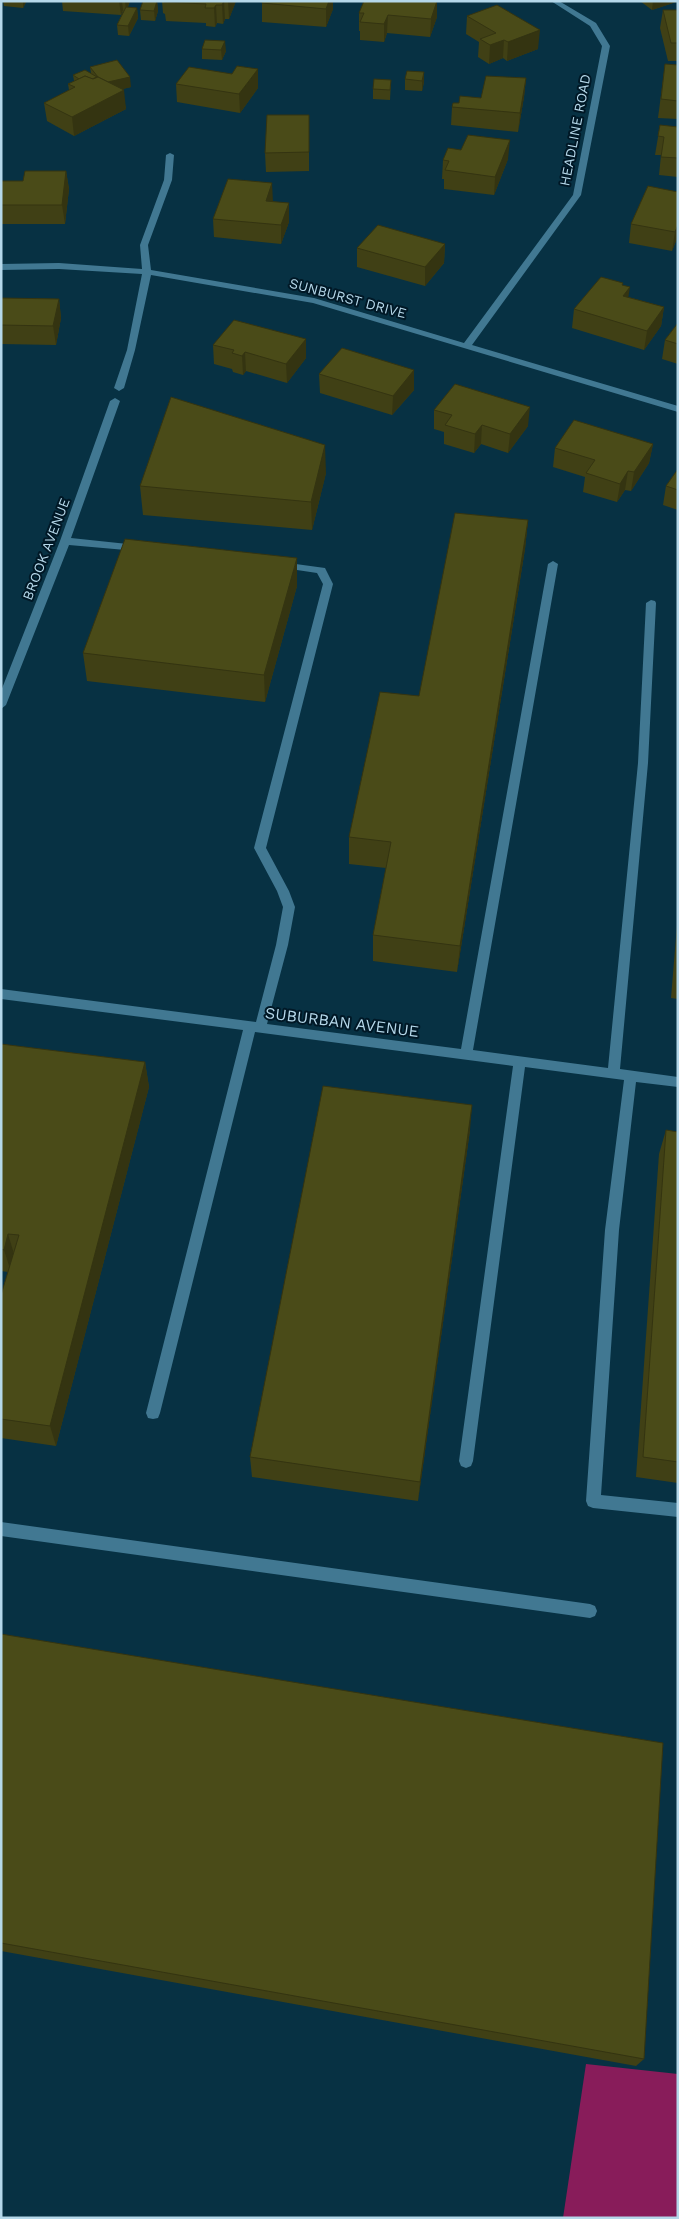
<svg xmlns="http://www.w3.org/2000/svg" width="679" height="2219" font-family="'Work Sans',sans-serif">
  <rect width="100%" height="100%" fill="#073143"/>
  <!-- green -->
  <polygon fill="#881c5a" points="586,2064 678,2074 678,2218 563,2218"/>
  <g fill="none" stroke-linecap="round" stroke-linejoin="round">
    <!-- minor -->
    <g fill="#417892" fill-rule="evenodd">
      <polygon points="551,1 559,1 596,23 610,46 581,195 472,345 678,406 678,412 313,303 151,275 135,350 124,388 119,391 114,388 127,350 142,274 59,269 1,270 1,264 59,263 142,269 140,245 164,180 166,155 170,153 174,155 172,180 148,245 151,270 314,298 464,343 573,195 602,46 590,26"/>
      <polygon points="115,398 120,401 71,538 137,545 142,548 137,551 69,545 6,705 1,709 1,691 60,541 110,401"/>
      <polygon points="553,561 558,564 473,1050 608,1068 638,763 646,603 651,600 655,601 656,603 648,763 620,1069 678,1077 678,1087 636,1082 619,1230 601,1495 678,1503 678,1517 593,1508 588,1506 586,1501 605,1230 624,1080 525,1067 473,1461 471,1466 466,1468 461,1466 459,1461 513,1066 255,1032 160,1413 158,1418 153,1419 148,1418 146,1413 243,1030 1,999 1,989 256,1022 276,945 283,907 277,891 254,848 323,584 317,573 277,567 276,565 281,562 325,568 333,584 266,848 289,891 295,907 288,945 267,1024 461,1049 548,564"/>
      <polygon points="1,1522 590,1604 595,1606 597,1611 595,1616 590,1618 1,1536"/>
    </g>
  </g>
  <!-- wall -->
  <g fill="#404015">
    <polygon points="3,1 30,1 29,2 26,2 23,8 4,6"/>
    <polygon points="62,1 130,1 128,7 137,8 138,18 129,36 118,35 117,25 124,10 121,15 63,11"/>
    <polygon points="157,1 158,11 155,21 141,20 140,10"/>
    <polygon points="162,1 236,1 229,19 225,19 223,24 217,23 215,27 206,26 206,23 166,21 165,14 163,13"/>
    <polygon points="364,1 437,1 437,17 430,37 387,33 384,42 360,40 360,31 359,31 359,13"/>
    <polygon points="640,1 676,1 676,2 652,10"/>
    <polygon points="262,3 333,9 326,27 262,22"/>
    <polygon points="663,10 678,10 678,61 668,61 660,28"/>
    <polygon points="467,16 538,49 507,61 503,58 489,64 478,57 479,42 466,34"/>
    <polygon points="205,40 226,51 222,60 202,59 202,49"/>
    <polygon points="665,64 678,65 678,119 658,118"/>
    <polygon points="90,67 131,87 122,89 126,109 74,136 47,121 44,103 69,90 68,84 74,81 73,75 91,73"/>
    <polygon points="258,69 258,88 240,113 177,102 176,84"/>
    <polygon points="424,72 424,82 422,91 405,90 405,79"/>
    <polygon points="526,78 524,97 518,132 451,125 452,107 459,103 481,98"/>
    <polygon points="391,80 390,100 373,99 373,89"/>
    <polygon points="309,115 309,171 266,172 265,153"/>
    <polygon points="660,125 678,127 678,177 659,175 661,155 655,155"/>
    <polygon points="508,159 494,195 444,189 444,179 442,179 443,160"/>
    <polygon points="66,171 69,189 65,224 1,224 1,181 23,181"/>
    <polygon points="648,186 678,236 672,251 629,243 631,224"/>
    <polygon points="273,201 289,222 281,244 214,237 213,219"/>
    <polygon points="445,244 444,263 425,286 357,267 357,248"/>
    <polygon points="623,285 628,297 664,307 661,326 644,350 572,328 574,309"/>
    <polygon points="1,298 59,299 61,318 56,345 1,344"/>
    <polygon points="678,323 678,364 662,359 665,340"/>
    <polygon points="306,339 306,358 287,383 246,371 243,375 233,372 232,369 214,364 213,345"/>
    <polygon points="414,370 414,390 392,415 320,393 319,374"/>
    <polygon points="434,410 528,426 508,453 481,444 474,453 444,444 444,432 434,429"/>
    <polygon points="653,444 649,463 631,491 625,490 617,502 583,492 585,477 553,467 555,448"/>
    <polygon points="678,469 678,510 663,505 666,486"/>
    <polygon points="326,473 312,530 143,515 140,486"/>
    <polygon points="528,520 525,549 457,972 373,961 373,935 386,868 349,864 349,837 419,696"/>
    <polygon points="297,586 265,702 87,681 83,653"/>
    <polygon points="678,913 678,999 671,998"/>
    <polygon points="1,1044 145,1062 149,1087 56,1446 1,1438 1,1295 8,1272 1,1271"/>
    <polygon points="470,1130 418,1501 252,1477 250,1457"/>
    <polygon points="666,1130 678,1132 678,1483 636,1477 659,1154"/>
    <polygon points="1,1634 644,2059 636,2066 1,1951"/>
  </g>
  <!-- shaded-wall -->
  <g fill="#343411">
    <polygon points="23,1 26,2 23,8"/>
    <polygon points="119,1 122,1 123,10 121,15"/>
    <polygon points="125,1 130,1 126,11"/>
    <polygon points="157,1 158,11 155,21 154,11"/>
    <polygon points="224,1 225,19 223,24 222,5"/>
    <polygon points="228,1 236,1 229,19"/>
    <polygon points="329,1 333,1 333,9 326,27 326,9"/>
    <polygon points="437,1 437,17 430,37 431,19"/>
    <polygon points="653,1 676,1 676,2 652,10"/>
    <polygon points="216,5 217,23 215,27 214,8"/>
    <polygon points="137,8 138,18 129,36 128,26"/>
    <polygon points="388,15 387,33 384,42 384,24"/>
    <polygon points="540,30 538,49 507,61 508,42"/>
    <polygon points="504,40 503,58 489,64 490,45"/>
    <polygon points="225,41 226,51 222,60 221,50"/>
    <polygon points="258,69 258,88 240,113 239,94"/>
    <polygon points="424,72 424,82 422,91 422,81"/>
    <polygon points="130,77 131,87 104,94 103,83"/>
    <polygon points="526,78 524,97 518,132 520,113"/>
    <polygon points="124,90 126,109 74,136 72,117"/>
    <polygon points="510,140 508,159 494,195 495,177"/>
    <polygon points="66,171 69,189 65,224 62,205"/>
    <polygon points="272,183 273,202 266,201"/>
    <polygon points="289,203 289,222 281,244 281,225"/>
    <polygon points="678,225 678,236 672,251 675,232"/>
    <polygon points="445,244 444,263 425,286 425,267"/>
    <polygon points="630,287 627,306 623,296"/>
    <polygon points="59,299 61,318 56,345 53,326"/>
    <polygon points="664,307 661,326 644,350 647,331"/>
    <polygon points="306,339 306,358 287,383 286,364"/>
    <polygon points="245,352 246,371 243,375 242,356"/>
    <polygon points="414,370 414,390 392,415 393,396"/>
    <polygon points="530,407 528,426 508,453 510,434"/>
    <polygon points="482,425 481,444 474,453 475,434"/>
    <polygon points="653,444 649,463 631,491 634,472"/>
    <polygon points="325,445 326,473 312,530 311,502"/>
    <polygon points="628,471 625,490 617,502 620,484"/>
    <polygon points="528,520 525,549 457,972 460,946"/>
    <polygon points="297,558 297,586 265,702 264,675"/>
    <polygon points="145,1062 149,1087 56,1446 50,1426"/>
    <polygon points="472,1105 470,1130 418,1501 420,1482"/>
    <polygon points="8,1234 15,1257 11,1272 4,1250"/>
  </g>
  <!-- building -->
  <g fill="#4a4b18" stroke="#343411">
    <polygon points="143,1 157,1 154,11 140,10"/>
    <polygon points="165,1 224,1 222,5 216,5 214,8 205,8 206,4 164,2"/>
    <polygon points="262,1 329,1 326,9 262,3"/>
    <polygon points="364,1 437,1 431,19 388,15 384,24 360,22 364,13 359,13"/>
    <polygon points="497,5 540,30 508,42 504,40 490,45 480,39 496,33 467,16"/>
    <polygon points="126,7 137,8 128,26 117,25"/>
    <polygon points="663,10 678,10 678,43 671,43"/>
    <polygon points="205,40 225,41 221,50 202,49"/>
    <polygon points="117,60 130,77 108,82 98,77 90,67"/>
    <polygon points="665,64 678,65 678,101 661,99"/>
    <polygon points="237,66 258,69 239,94 176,84 189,67 232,74"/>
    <polygon points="85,70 97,77 92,79 85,76 79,79 73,75"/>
    <polygon points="407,71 424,72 422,81 405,79"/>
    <polygon points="85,76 93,79 98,77 124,90 72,117 44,103 75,87 68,84"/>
    <polygon points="486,76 526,78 520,113 452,107 453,103 459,103 460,96 481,98"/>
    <polygon points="374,79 391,80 390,90 373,89"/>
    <polygon points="267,115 309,115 309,152 265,153"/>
    <polygon points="660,125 678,127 678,158 661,157 664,137 658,136"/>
    <polygon points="468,135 510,140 495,177 445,170 449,161 443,160 448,148 461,150"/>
    <polygon points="25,171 66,171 62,205 1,205 1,181 23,181"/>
    <polygon points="228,179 272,183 266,201 289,203 281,225 213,219"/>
    <polygon points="648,186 678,192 678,225 675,232 631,224"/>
    <polygon points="378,225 445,244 425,267 357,248"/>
    <polygon points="601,277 623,283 622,285 630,287 623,296 664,307 647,331 574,309"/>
    <polygon points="1,298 59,299 53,326 1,325"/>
    <polygon points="234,320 306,339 286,364 245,352 242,356 232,353 234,350 213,345"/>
    <polygon points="678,323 678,344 665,340"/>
    <polygon points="342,348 414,370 393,396 319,374"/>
    <polygon points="455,384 530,407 510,434 482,425 475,434 445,425 452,415 434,410"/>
    <polygon points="171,397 325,445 311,502 140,486"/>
    <polygon points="574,420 653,444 634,472 628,471 620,484 586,473 595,460 555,448"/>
    <polygon points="678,469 678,490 666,486"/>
    <polygon points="455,513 528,520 460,946 373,935 391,842 349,837 380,692 419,696"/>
    <polygon points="125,539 297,558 264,675 83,653"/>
    <polygon points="1,1044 145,1062 50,1426 1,1419 1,1295 19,1235 8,1234 4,1250 1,1249"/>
    <polygon points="323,1086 472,1105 420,1482 250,1457"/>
    <polygon points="666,1130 678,1132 678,1462 643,1457"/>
    <polygon points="1,1634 663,1743 644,2059 1,1943"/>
  </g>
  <g text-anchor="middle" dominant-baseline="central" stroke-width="4" stroke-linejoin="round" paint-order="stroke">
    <!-- far-street labels -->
    <g font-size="14" fill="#b5d8ea" stroke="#001826">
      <text transform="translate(575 130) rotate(-79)">HEADLINE ROAD</text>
      <text transform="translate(348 298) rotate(15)">SUNBURST DRIVE</text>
      <text transform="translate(46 549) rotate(-69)">BROOK AVENUE</text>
    </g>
    <!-- street labels -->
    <g font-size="16" fill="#b5d8ea" stroke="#001826">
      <text transform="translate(342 1022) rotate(7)">SUBURBAN AVENUE</text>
    </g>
  </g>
  <!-- border -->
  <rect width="679" height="2219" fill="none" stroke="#b5d8ea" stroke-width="5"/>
</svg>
